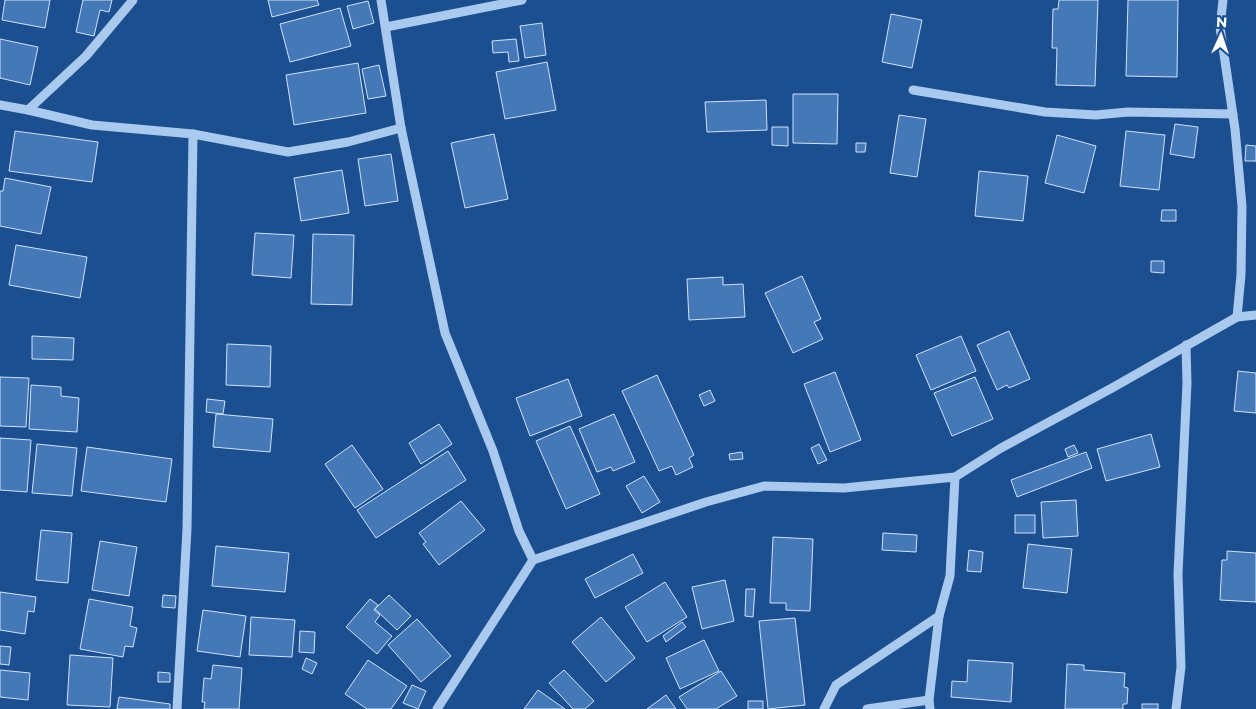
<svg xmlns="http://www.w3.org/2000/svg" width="1256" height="709" font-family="Montserrat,sans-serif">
  <rect width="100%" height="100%" fill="#1b4f8f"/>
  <!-- building -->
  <g fill="#4478b7" stroke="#cfe3fa">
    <polygon points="5,0 50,0 45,28 2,20"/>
    <polygon points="83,0 112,0 109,12 100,10 94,36 76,32"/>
    <polygon points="268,0 317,0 319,5 272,17"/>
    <polygon points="1059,0 1098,0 1095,86 1056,85 1057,48 1052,48 1053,9 1058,9"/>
    <polygon points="1128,0 1178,0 1177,77 1126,76"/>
    <polygon points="368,1 374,23 353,29 347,6"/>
    <polygon points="340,8 351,46 290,62 280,24"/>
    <polygon points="891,14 922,20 912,68 882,62"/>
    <polygon points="542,23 546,55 525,58 520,26"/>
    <polygon points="0,39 38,47 30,85 0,78"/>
    <polygon points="516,39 519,61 509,62 508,52 493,53 492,41"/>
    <polygon points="547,62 556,110 505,119 496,72"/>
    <polygon points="358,63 366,113 294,125 286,75"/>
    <polygon points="379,65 386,96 368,99 362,69"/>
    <polygon points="793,94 838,94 837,144 793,143"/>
    <polygon points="766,100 767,130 707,132 705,102"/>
    <polygon points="899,115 926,119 917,177 890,173"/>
    <polygon points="1175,124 1198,127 1194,158 1170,154"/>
    <polygon points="772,127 788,127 788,146 772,145"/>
    <polygon points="15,131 98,142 92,182 9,171"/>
    <polygon points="1126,131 1165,135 1159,190 1120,186"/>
    <polygon points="494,134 508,199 465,208 451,143"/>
    <polygon points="1057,135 1096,146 1084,193 1045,183"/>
    <polygon points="856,143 866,143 865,152 856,152"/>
    <polygon points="1246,145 1256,146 1256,161 1245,161"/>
    <polygon points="391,154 398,201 365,206 358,159"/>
    <polygon points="342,170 349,213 301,221 294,178"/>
    <polygon points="979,171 1028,176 1023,221 975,216"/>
    <polygon points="5,178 51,187 41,234 0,226 0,191 3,191"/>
    <polygon points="1162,210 1176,210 1176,221 1161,221"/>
    <polygon points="255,233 294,235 291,278 252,275"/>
    <polygon points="313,234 354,235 352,305 311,304"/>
    <polygon points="16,245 87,257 80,298 9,285"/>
    <polygon points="1151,261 1164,261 1164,273 1151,272"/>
    <polygon points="802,276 821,319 814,322 823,339 793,353 765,293"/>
    <polygon points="723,277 723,285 743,284 745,317 689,320 687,279"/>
    <polygon points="1009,331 1030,379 1009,388 1007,385 997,390 977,345"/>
    <polygon points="32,336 74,338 73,360 32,359"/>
    <polygon points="961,336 976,371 931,390 916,355"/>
    <polygon points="227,344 271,346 270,387 226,385"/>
    <polygon points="1238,371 1256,373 1256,413 1234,411"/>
    <polygon points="835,372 861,440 830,452 804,384"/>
    <polygon points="657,375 694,455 689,458 693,467 676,475 672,466 659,471 622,391"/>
    <polygon points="0,377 29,378 26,427 0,426"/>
    <polygon points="975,377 993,419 952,436 934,393"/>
    <polygon points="568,379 582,416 530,436 516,398"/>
    <polygon points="31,385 61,387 61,396 79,398 77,432 29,429"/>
    <polygon points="710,390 715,401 704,406 699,395"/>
    <polygon points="207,399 225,401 223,414 206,412"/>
    <polygon points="216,414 273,419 270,452 213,447"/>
    <polygon points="614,414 635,462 613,471 611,467 597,472 579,429"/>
    <polygon points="439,424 452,444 421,464 409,443"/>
    <polygon points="570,426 600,494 566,509 536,441"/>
    <polygon points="1151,434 1160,467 1106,481 1097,449"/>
    <polygon points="0,438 31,440 27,492 0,490"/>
    <polygon points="37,444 77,448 72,496 32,493"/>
    <polygon points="819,444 827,460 818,464 811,448"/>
    <polygon points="352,445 383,489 355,508 325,464"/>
    <polygon points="1074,445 1078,453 1068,457 1065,449"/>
    <polygon points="87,447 172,459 166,502 81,491"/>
    <polygon points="448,451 466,480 376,538 357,510"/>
    <polygon points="742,452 743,459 730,460 729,454"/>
    <polygon points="1086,452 1092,468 1017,497 1011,480"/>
    <polygon points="644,476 660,502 642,513 626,486"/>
    <polygon points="1076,500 1078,536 1043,538 1041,502"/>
    <polygon points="461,501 485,530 439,565 423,544 426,542 419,533"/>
    <rect x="1015" y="515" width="20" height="18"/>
    <polygon points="41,530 72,533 68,583 36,580"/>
    <polygon points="883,533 917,535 916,552 882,550"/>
    <polygon points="773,537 813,539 810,611 786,610 786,603 770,603"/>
    <polygon points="100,541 137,547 129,596 92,590"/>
    <polygon points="1028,544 1072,549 1067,593 1023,588"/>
    <polygon points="216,546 289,553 285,592 212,586"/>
    <polygon points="969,550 983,552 981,572 967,571"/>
    <polygon points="1227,551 1256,553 1256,602 1220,600 1222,560 1227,560"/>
    <polygon points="633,554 643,573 595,598 585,579"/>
    <polygon points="725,580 734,621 702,629 692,587"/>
    <polygon points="665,582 687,617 647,642 625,607"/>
    <polygon points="746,589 755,589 753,617 745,616"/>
    <polygon points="0,592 36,597 34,612 28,611 25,634 0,630"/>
    <polygon points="163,595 176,596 175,608 162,607"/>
    <polygon points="389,595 411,616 397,630 375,609"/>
    <polygon points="89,599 133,607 130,626 137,628 133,647 125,646 123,657 80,649"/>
    <polygon points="370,599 378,605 374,610 380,615 375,622 392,636 377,654 346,627"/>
    <polygon points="203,610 246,616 240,657 197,651"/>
    <polygon points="251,617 295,620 292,657 249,655"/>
    <polygon points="601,617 635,658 606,682 572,642"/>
    <polygon points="795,618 805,705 768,709 759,621"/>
    <polygon points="417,619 451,656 421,682 388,645"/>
    <polygon points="682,622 686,627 666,642 663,636"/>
    <polygon points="300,631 315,632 314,653 299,652"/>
    <polygon points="704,640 719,671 680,689 666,658"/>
    <polygon points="0,646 11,647 9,665 0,664"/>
    <polygon points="70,655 113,658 110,707 67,705"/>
    <polygon points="306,658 317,663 312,674 302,669"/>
    <polygon points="368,660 407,686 391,709 367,709 345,694"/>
    <polygon points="968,660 1013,663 1011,702 951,697 952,681 967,682"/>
    <polygon points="1067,664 1084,665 1084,670 1125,673 1124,687 1128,688 1127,704 1123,704 1123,709 1065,709"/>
    <polygon points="213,665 242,668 239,709 204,709 205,702 202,702 204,678 211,679"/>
    <polygon points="0,670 30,673 28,700 0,697"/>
    <polygon points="564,670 594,701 585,709 573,709 549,683"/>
    <polygon points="721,671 737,696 716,709 687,709 679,697"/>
    <polygon points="158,672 170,673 170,682 158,682"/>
    <polygon points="412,685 426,691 418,709 403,703"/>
    <polygon points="538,690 565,709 524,709"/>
    <polygon points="666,695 676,709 647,709"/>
    <polygon points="119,697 170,704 170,709 117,709"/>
    <rect x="748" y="701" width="15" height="8"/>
    <rect x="1142" y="704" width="16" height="5"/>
  </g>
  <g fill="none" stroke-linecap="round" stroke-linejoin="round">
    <!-- minor -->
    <g stroke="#a9c9ee" stroke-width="9">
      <polyline points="381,0 401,128 445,333 493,451 519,531 533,560"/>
      <polyline points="1223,0 1220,27 1235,129 1242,206 1241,275 1237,317"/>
      <polyline points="386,27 522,0"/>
      <polyline points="913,90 1045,112 1096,115 1128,112 1233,114"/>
      <polyline points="0,105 28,110 92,125 193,134 288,152 348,142 401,128"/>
      <polyline points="28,110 86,56 133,0"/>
      <polyline points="177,709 187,529 193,134"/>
      <polyline points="437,709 533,560 706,502 764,486 844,488 955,477 1001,448 1112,388 1237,317 1256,315"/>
      <polyline points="824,709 836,685 939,616"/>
      <polyline points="867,709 929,700"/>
      <polyline points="930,709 929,700 939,616 950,576 955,477"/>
      <polyline points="1176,709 1181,667 1178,574 1187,383 1186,345"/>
    </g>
  </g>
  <!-- north arrow -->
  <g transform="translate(1221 35) rotate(3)" stroke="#1b4f8f" stroke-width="4" paint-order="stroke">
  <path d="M0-4L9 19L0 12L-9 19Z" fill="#ffffff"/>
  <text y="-8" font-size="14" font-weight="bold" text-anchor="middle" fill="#ffffff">N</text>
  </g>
</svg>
